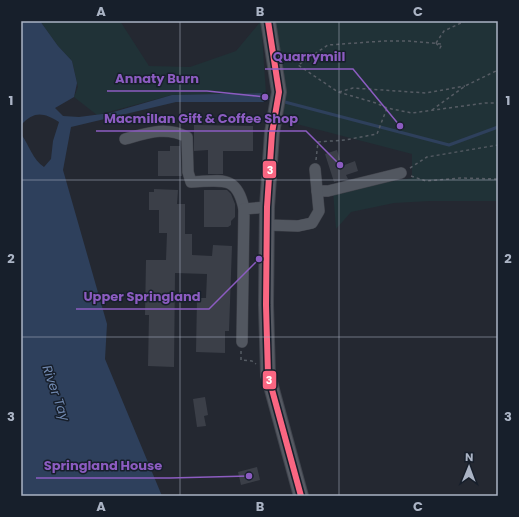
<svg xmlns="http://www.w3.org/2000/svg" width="519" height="517" font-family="Poppins,sans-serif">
  <rect width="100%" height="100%" fill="#242831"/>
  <!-- green -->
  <g fill="#203237">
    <polygon points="40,21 120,21 149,66 190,67 236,51 261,21 266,93 172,95 97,115 74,97 78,87 72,61 58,46"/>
    <polygon points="275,21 498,21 498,201 430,201 394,203 351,212 336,229 333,191 412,178 412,154 285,121"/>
  </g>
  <!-- water -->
  <path fill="#2e405c" d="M 21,21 L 40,21 L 58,46 L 72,61 L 77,83 L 74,97 L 55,108 L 63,116 L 79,117 L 110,113 L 172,95 L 266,93 L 264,102 L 176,102 L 71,127 L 63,170 L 107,324 L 105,359 L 162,496 L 21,496 L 21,134 C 29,145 33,160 44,167 L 51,159 L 53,141 L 59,122 C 43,112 34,111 21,125 Z"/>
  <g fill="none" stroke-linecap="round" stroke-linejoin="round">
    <!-- stream -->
    <g stroke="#2e405c" stroke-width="3">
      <polyline points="262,97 274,99"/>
      <polyline points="281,101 449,145 498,127"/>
    </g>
  </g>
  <!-- building -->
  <g fill="#3b3f48">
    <polygon points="194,125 253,126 253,151 223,151 223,174 208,174 208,150 194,151"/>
    <polygon points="170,146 180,146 182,176 158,176 158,151 170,151"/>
    <polygon points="337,150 342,166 355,161 358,171 346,175 348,179 334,182 325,154"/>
    <polygon points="154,189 178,190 177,204 185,204 185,234 192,234 192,255 212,256 213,245 232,246 229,331 225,331 225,353 196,352 197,298 206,298 207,274 175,273 174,367 148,366 149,315 145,315 146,260 166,260 167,233 159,233 159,210 149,210 149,192 154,192"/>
    <polygon points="204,190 227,190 231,194 235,204 235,217 231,221 231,225 228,227 204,227"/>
    <polygon points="205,397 208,415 204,416 206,426 197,427 193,399"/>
    <polygon points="257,467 260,480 241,485 238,472"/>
  </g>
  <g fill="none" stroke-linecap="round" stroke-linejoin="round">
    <!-- minor casing -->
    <g stroke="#40434b" stroke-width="12">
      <g id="minor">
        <path d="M 125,139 C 147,133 166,126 187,137 L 188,172 L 191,182 C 221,181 237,174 244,209"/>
        <polyline points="317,191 328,191 401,173"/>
        <polyline points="267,225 298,226 312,223 319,211 315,169"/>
        <polyline points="242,342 244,209 267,207"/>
      </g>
    </g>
    <!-- major casing -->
    <g stroke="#41454e" stroke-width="16">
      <polyline id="major" points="268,21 279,92 272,133 267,207 266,305 268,375 301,496"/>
    </g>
    <!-- path -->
    <g stroke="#565c64" stroke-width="1.5" stroke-dasharray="3 3" stroke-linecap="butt">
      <polyline points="436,43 440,48 442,44 409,41 384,41 328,45 298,65 338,92 376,103 387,108 412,113 485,103 498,103"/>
      <polyline points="436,43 444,31 465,21"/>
      <polyline points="339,92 353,88 426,93 465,86"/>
      <polyline points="432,110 465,86 498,70"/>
      <polyline points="316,160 318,142 345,140 377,134 387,108"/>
      <polyline points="410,168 427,157 498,145"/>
      <polyline points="411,176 426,181 460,178 498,179"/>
      <polyline points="241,351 241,360 252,361 256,364"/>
    </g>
    <!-- minor -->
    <use href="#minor" stroke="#525760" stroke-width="11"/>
    <!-- major -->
    <use href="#major" stroke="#555962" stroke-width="14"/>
    <!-- bus-1 casing -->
    <g stroke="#171f2b" stroke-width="9">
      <polyline id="bus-1" points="268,21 279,92 272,133 267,207 266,305 268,375 301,496"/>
    </g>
    <!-- bus-1 -->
    <use href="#bus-1" stroke="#fa6682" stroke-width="6"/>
  </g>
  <!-- grid -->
  <path fill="none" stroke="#abb4c5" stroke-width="1" stroke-opacity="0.55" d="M 180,21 L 180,496M 339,21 L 339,496M 21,180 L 498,180M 21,337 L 498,337"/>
  <g text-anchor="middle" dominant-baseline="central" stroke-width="3" stroke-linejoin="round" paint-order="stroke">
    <!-- water labels -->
    <g font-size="13" font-style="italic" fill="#7189b0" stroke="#171f2b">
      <text transform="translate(56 393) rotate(71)">River Tay</text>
    </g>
  </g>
  <!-- callouts -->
  <path fill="none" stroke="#8c5cc1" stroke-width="1.5" d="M400 126L353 69H265M265 97L207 91H107M340 165L306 131H96M259 259L209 309H76M249 476L170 478H36"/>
  <g fill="#8c5cc1" stroke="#171f2b" stroke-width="1.5">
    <circle cx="400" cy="126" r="4"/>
    <circle cx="265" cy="97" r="4"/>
    <circle cx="340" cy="165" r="4"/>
    <circle cx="259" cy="259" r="4"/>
    <circle cx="249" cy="476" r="4"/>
  </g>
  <g font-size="13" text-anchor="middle" font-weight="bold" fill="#8c5cc1" stroke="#171f2b" stroke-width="3" stroke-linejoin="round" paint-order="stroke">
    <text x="309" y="61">Quarrymill</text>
    <text x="157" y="83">Annaty Burn</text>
    <text x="201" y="123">Macmillan Gift &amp; Coffee Shop</text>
    <text x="142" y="301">Upper Springland</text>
    <text x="103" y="470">Springland House</text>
  </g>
  <g stroke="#171f2b" stroke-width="1.5">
    <rect x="262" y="160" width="15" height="19" rx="4" fill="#fa6682"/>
    <rect x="262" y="370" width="15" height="20" rx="4" fill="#fa6682"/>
  </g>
  <g font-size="11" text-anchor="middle" font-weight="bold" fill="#fff">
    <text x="270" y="174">3</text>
    <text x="269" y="384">3</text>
  </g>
  <!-- border -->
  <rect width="519" height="517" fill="none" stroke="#171f2b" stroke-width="44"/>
  <!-- north arrow -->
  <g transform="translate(469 467) rotate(1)" stroke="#171f2b" stroke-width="3" paint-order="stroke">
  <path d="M0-3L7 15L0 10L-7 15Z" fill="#abb4c5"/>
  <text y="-6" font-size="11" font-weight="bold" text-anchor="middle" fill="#abb4c5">N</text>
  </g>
  <rect x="22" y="22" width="475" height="473" fill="none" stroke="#abb4c5" stroke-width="1.5"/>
  <g font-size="13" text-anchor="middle" font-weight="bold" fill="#abb4c5">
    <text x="101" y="16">A</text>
    <text x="260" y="16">B</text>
    <text x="418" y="16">C</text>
    <text x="11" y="105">1</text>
    <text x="508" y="105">1</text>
    <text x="11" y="263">2</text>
    <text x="508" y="263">2</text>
    <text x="11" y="421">3</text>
    <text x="508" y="421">3</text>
    <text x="101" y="511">A</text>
    <text x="260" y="511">B</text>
    <text x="418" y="511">C</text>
  </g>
</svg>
